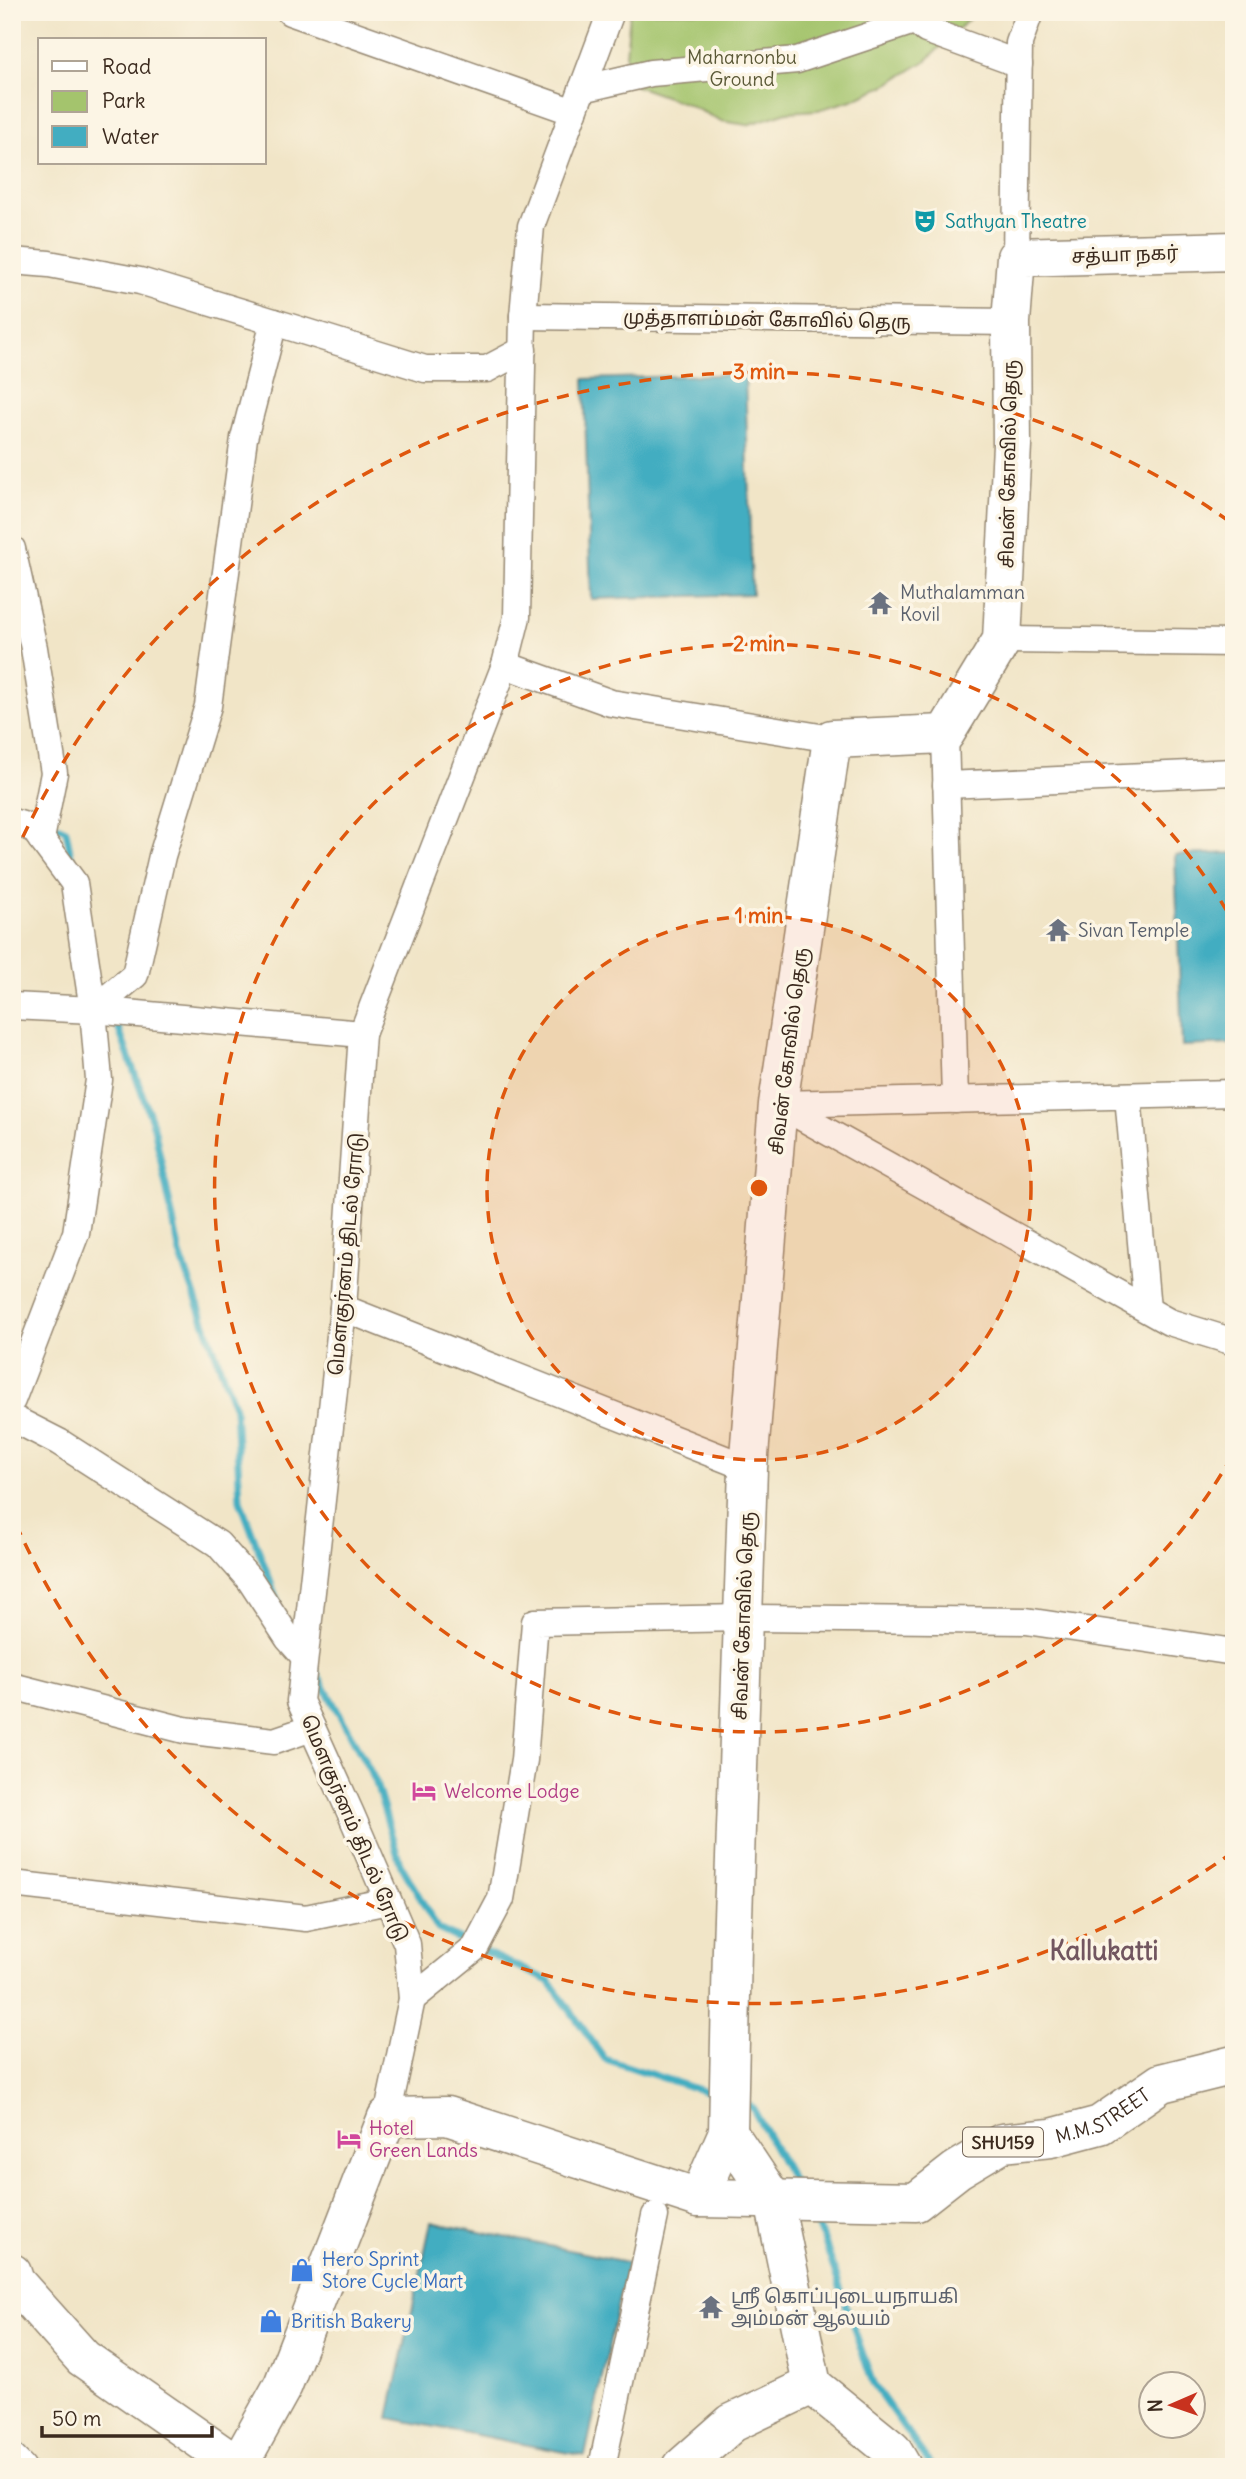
<svg xmlns="http://www.w3.org/2000/svg" width="1246" height="2479" font-family="Delius,'Noto Sans Tamil',sans-serif">
  <rect width="100%" height="100%" fill="#fcf5e5"/>
  <filter id="ink" filterUnits="userSpaceOnUse"><feTurbulence type="fractalNoise" baseFrequency=".0143" numOctaves="2"/><feDisplacementMap in="SourceGraphic" scale="14" xChannelSelector="R" yChannelSelector="G"/><feConvolveMatrix kernelMatrix="1 2 1 2 8 2 1 2 1" color-interpolation-filters="sRGB"/></filter>
  <filter id="wash" filterUnits="userSpaceOnUse"><feTurbulence type="fractalNoise" baseFrequency=".00686" numOctaves="4" result="noise"/><feDisplacementMap in="SourceGraphic" scale="28" xChannelSelector="R" yChannelSelector="G"/><feGaussianBlur stdDeviation="1.57" result="paint"/><feColorMatrix in="noise" values="0 0 0 0 0 0 0 0 0 0 0 0 0 0 0 0 0 1.4 0 .05"/><feComposite in="paint" operator="in"/></filter>
  <g filter="url(#wash)">
    <rect width="100%" height="100%" fill="#f1e5c7"/>
    <!-- green -->
    <polygon fill="#a4c46d" stroke="#707746" stroke-width="2" points="630,12 976,12 927,60 888,84 852,100 818,110 787,112 747,125 721,121 687,104 633,85 626,55"/>
    <!-- water -->
    <g fill="#42adc1" stroke="#3e6c70" stroke-width="2">
      <polygon points="745,374 752,594 591,599 584,379"/>
      <polygon points="1234,853 1234,1044 1182,1046 1175,855"/>
      <polygon points="431,2222 627,2262 585,2456 389,2418"/>
    </g>
    <g fill="none" stroke-linecap="round" stroke-linejoin="round">
      <!-- stream -->
      <g stroke="#42adc1" stroke-width="7">
        <polyline points="12,805 36,816"/>
        <polyline points="50,823 66,830 73,867"/>
        <polyline points="114,1016 154,1127 180,1254 235,1408 240,1500 278,1602"/>
        <polyline points="312,1664 375,1780 400,1863 438,1929 471,1945"/>
        <polyline points="481,1950 549,1981 605,2059 718,2096"/>
        <polyline points="739,2102 752,2107 797,2189"/>
        <polyline points="809,2211 824,2240 873,2384 932,2467"/>
        <polyline points="12,2441 43,2467"/>
      </g>
    </g>
  </g>
  <g filter="url(#ink)">
    <g fill="none" stroke-linecap="round" stroke-linejoin="round">
      <!-- street casing -->
      <g stroke="#968872" stroke-width="29">
        <g id="street">
          <polyline points="290,12 574,112"/>
          <polyline points="905,12 926,30 1019,64"/>
          <polyline points="582,89 651,73 797,60 914,21 927,12"/>
          <polyline points="1016,257 1019,43 1030,12"/>
          <polyline points="12,261 49,264 140,281 274,322 244,438 208,706 162,856 135,975 93,1010"/>
          <polyline points="523,316 1011,322"/>
          <polyline points="274,322 425,369 487,369 523,350"/>
          <polyline points="12,549 34,648 54,773 41,839"/>
          <polyline points="1002,640 1234,643"/>
          <polyline points="505,665 611,703 832,739"/>
          <polyline points="945,734 955,1100"/>
          <polyline points="946,785 1234,772"/>
          <polyline points="12,822 33,828 74,883 93,1010 99,1080 76,1233 12,1400"/>
          <polyline points="12,1006 93,1010 362,1034"/>
          <polyline points="1128,1096 1147,1309"/>
          <polyline points="778,1104 1169,1322 1234,1342"/>
          <polyline points="780,1104 1234,1093"/>
          <polyline points="343,1308 748,1468"/>
          <polyline points="12,1418 59,1442 218,1544 250,1580 288,1638 304,1656"/>
          <polyline points="12,1686 184,1730 274,1741 312,1728"/>
          <polyline points="12,1884 306,1918 388,1901"/>
          <polyline points="412,1999 475,1948 501,1899 524,1760 535,1622 743,1618 1026,1621 1234,1652"/>
          <polyline points="387,2117 412,1999 407,1944 351,1814 300,1701 343,1308 362,1034 505,665 517,617 523,316 531,226 611,12"/>
          <polyline points="12,2457 22,2467"/>
          <polyline points="602,2467 655,2216"/>
        </g>
      </g>
      <!-- secondary casing -->
      <g stroke="#968872" stroke-width="41">
        <g id="secondary">
          <polyline points="699,2198 728,2132 732,1948 748,1468 778,1104 832,739 945,734 1002,640 1012,445 1011,322 1016,257 1234,251"/>
          <polyline points="812,2385 892,2450 902,2467"/>
          <polyline points="682,2467 732,2423 812,2385 774,2201 728,2132"/>
        </g>
      </g>
      <!-- primary casing -->
      <g stroke="#968872" stroke-width="41">
        <g id="primary">
          <path id="s1" d="M 12,2273 L 15,2282 L 83,2358 L 238,2466 L 283,2385 L 387,2117 L 447,2116 L 699,2198 L 916,2202 L 957,2170 L 1002,2143 L 1051,2138 L 1100,2125 L 1161,2083 L 1234,2065"/>
        </g>
      </g>
      <!-- street -->
      <use href="#street" stroke="#fff" stroke-width="26"/>
      <!-- secondary -->
      <use href="#secondary" stroke="#fff" stroke-width="38"/>
      <!-- primary -->
      <use href="#primary" stroke="#fff" stroke-width="38"/>
    </g>
  </g>
  <!-- distance rings -->
  <circle cx="759" cy="1188" r="272" fill="#df570d" fill-opacity=".12"/>
  <g fill="none" stroke="#df570d" stroke-width="3.5" stroke-dasharray="12 9">
    <circle cx="759" cy="1188" r="272"/>
    <path d="M1232 1456A544 544 0 1 1 1232 920"/>
    <path d="M1233 1852A816 816 0 0 1 14 1520M14 856A816 816 0 0 1 1233 524"/>
  </g>
  <!-- icons -->
  <defs>
    <g id="theatre-bare" transform="scale(1.89)"><path d="M-5-5.5Q0-4 5-5.5V0Q5 5 0 6Q-5 5-5 0ZM-3.3-2.5H-1v1.5H-3.3ZM1-2.5H3.3v1.5H1ZM-2.8 1Q0 5.5 2.8 1Z" fill="#0f9aa8" stroke="#fcf5e5" stroke-width="2.5" paint-order="stroke"/></g>
    <g id="temple-bare" transform="scale(1.89)"><path d="M0-6L5-2H3V0L6.5 2.5H4V6H1.5V3h-3V6H-4V2.5H-6.5L-3 0V-2H-5Z" fill="#6b7280" stroke="#fcf5e5" stroke-width="2.5" paint-order="stroke"/></g>
    <g id="hotel-bare" transform="scale(1.89)"><path d="M-6-4.5h1.5V1H6V5H4.5V3h-9V5H-6ZM-4 0a1.8 1.8 0 1 1 3.6 0ZM.5 0V-2.5h3Q6-2.5 6 0Z" fill="#d1479c" stroke="#fcf5e5" stroke-width="2.5" paint-order="stroke"/></g>
    <g id="shop-bare" transform="scale(1.89)"><path d="M-5-2.5h2.3a2.7 3.5 0 0 1 5.4 0H5L5.5 6h-11ZM-1.5-2.5h3a1.5 2.3 0 0 0-3 0Z" fill="#3f7fe0" stroke="#fcf5e5" stroke-width="2.5" paint-order="stroke"/></g>
  </defs>
  <g fill-rule="evenodd">
    <use href="#theatre-bare" x="925" y="221"/>
    <use href="#temple-bare" x="880" y="603"/>
    <use href="#temple-bare" x="1058" y="930"/>
    <use href="#hotel-bare" x="424" y="1791"/>
    <use href="#hotel-bare" x="349" y="2139"/>
    <use href="#shop-bare" x="302" y="2270"/>
    <use href="#temple-bare" x="711" y="2307"/>
    <use href="#shop-bare" x="271" y="2321"/>
  </g>
  <g text-anchor="middle" dominant-baseline="central" stroke-width="7" stroke-linejoin="round" paint-order="stroke">
    <!-- shield labels -->
    <rect fill="#fcf5e5" stroke="#75675a" stroke-width="2" x="963" y="2127.5" width="80" height="29" rx="5"/>
    <g font-size="18" font-weight="bold" fill="#3b2a1e">
      <text x="1003" y="2142">SHU159</text>
    </g>
    <!-- park labels -->
    <g font-size="19" fill="#5a5836" stroke="#fcf5e5">
      <text x="742" y="57">Maharnonbu<tspan x="742" dy="22">Ground</tspan></text>
    </g>
    <!-- culture labels -->
    <g font-size="19" fill="#0d838f" stroke="#fcf5e5" text-anchor="start">
      <text x="945" y="221">Sathyan Theatre</text>
    </g>
    <!-- street labels -->
    <g font-size="19" fill="#3b2a1e" stroke="#fcf5e5">
      <text transform="translate(1125 254) rotate(-2)">சத்யா நகர்</text>
      <text transform="translate(767 319) rotate(1)">முத்தாளம்மன் கோவில் தெரு</text>
      <text transform="translate(1008 464) rotate(-89)">சிவன் கோவில் தெரு</text>
      <text transform="translate(788 1051) rotate(-83)">சிவன் கோவில் தெரு</text>
      <text transform="translate(346 1254) rotate(-85)">மௌகுர்னம் திடல் ரோடு</text>
      <text transform="translate(743 1616) rotate(-88)">சிவன் கோவில் தெரு</text>
      <text transform="translate(355 1828) rotate(67)">மௌகுர்னம் திடல் ரோடு</text>
      <text stroke="none"><textPath href="#s1" startOffset="1433">M.M.STREET</textPath></text>
    </g>
    <!-- worship labels -->
    <g font-size="19" fill="#5b616d" stroke="#fcf5e5" text-anchor="start">
      <text x="900" y="592">Muthalamman<tspan x="900" dy="22">Kovil</tspan></text>
      <text x="1078" y="930">Sivan Temple</text>
      <text x="731" y="2296">ஸ்ரீ கொப்புடையநாயகி<tspan x="731" dy="22">அம்மன் ஆலயம்</tspan></text>
    </g>
    <!-- hotel labels -->
    <g font-size="19" fill="#b23c85" stroke="#fcf5e5" text-anchor="start">
      <text x="444" y="1791">Welcome Lodge</text>
      <text x="369" y="2128">Hotel<tspan x="369" dy="22">Green Lands</tspan></text>
    </g>
    <!-- shop labels -->
    <g font-size="19" fill="#366cbe" stroke="#fcf5e5" text-anchor="start">
      <text x="322" y="2259">Hero Sprint<tspan x="322" dy="22">Store Cycle Mart</tspan></text>
      <text x="291" y="2321">British Bakery</text>
    </g>
    <!-- district labels -->
    <g font-size="26" font-weight="bold" fill="#725660" stroke="#fcf5e5">
      <text x="1104" y="1950">Kallukatti</text>
    </g>
  </g>
  <circle cx="759" cy="1188" r="10" fill="#df570d" stroke="#fcf5e5" stroke-width="3.5"/>
  <g font-size="21" text-anchor="middle" font-weight="bold" fill="#df570d" stroke="#fcf5e5" stroke-width="7" stroke-linejoin="round" paint-order="stroke">
    <text x="759" y="379">3 min</text>
    <text x="759" y="651">2 min</text>
    <text x="759" y="923">1 min</text>
  </g>
  <!-- margin -->
  <rect width="1246" height="2479" fill="none" stroke="#fcf5e5" stroke-width="42"/>
  <!-- legend -->
  <rect x="38" y="38" width="228" height="126" fill="#fcf5e5" stroke="#afa495" stroke-width="2"/>
  <rect x="52" y="61" width="35" height="10" fill="#ffffff" stroke="#afa495" stroke-width="2"/>
  <text x="102" y="74" font-size="21" fill="#3b2a1e">Road</text>
  <rect x="52" y="91" width="35" height="21" fill="#a4c46d" stroke="#afa495" stroke-width="2"/>
  <text x="102" y="108" font-size="21" fill="#3b2a1e">Park</text>
  <rect x="52" y="126" width="35" height="21" fill="#42adc1" stroke="#afa495" stroke-width="2"/>
  <text x="102" y="144" font-size="21" fill="#3b2a1e">Water</text>
  <!-- north arrow -->
  <g transform="translate(1172 2405) rotate(268)"><circle r="33" fill="#fcf5e5" stroke="#afa495" stroke-width="2"/>
  <path d="M0-5L12 26L0 18L-12 26Z" fill="#c8321e"/>
  <text y="-10" font-size="19" font-weight="bold" text-anchor="middle" fill="#3b2a1e">N</text>
  </g>
  <!-- scale -->
  <path d="M42 2426v10h170v-10" fill="none" stroke="#3b2a1e" stroke-width="3.5"/>
  <text x="52" y="2426" font-size="21" fill="#3b2a1e" stroke="#fcf5e5" stroke-width="5" paint-order="stroke">50 m</text>
</svg>
